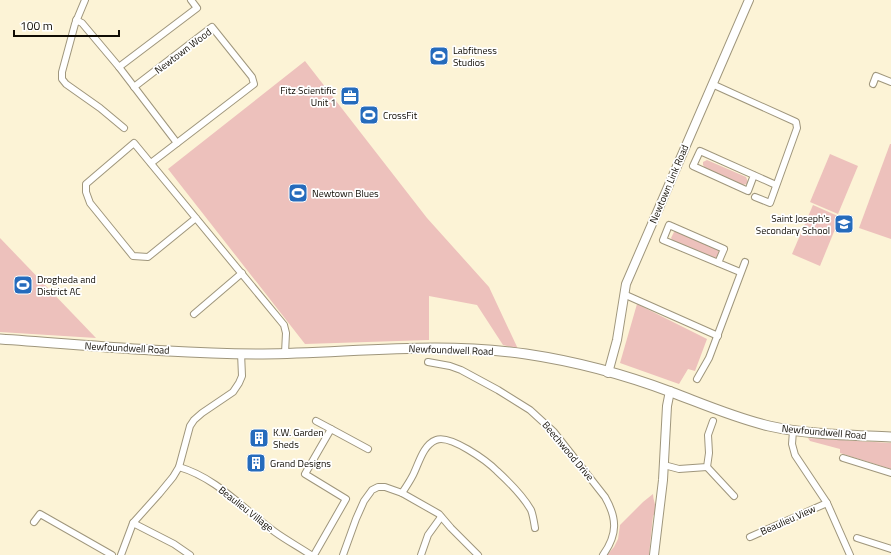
<svg xmlns="http://www.w3.org/2000/svg" width="891" height="555" font-family="'Titillium Web',sans-serif">
  <rect width="100%" height="100%" fill="#fcf3d6"/>
  <!-- green -->
  <g fill="#edc1bc">
    <polygon points="305,61 427,218 489,287 518,349 503,345 477,305 429,296 429,340 305,344 168,169"/>
    <polygon points="890,144 891,144 891,239 859,228"/>
    <polygon points="830,154 858,166 838,214 810,202"/>
    <polygon points="707,160 746,177 748,182 747,184 743,185 706,169 703,165 703,162"/>
    <polygon points="813,205 840,217 820,266 792,254"/>
    <polygon points="674,232 678,232 718,249 720,253 718,257 715,258 709,257 673,241 671,238"/>
    <polygon points="0,238 96,338 0,332"/>
    <polygon points="637,304 707,339 695,371 688,369 679,384 620,363"/>
    <polygon points="808,438 891,443 891,469 840,453 840,449 810,441"/>
    <path d="M 653,494 C 653,502 659,509 653,516 L 649,555 L 607,555 L 614,547 L 618,539 L 620,525 L 643,502 Z"/>
  </g>
  <g fill="none" stroke-linecap="round" stroke-linejoin="round">
    <!-- minor casing -->
    <g stroke="#9f967c" stroke-width="8">
      <g id="minor">
        <polyline points="85,0 75,24 62,72 62,79 66,84 100,108 124,128"/>
        <polyline points="76,20 82,23 119,67 177,143"/>
        <polyline points="119,67 197,8 191,0"/>
        <polyline points="712,84 796,122 797,128 770,203 755,197"/>
        <polyline points="873,84 876,76 891,82"/>
        <polyline points="134,87 212,27 252,77 254,84 151,163"/>
        <polyline points="754,175 748,191 693,166 700,151 776,185"/>
        <polyline points="196,218 148,257 133,256 90,203 86,192 86,184 134,143 284,325 286,333 285,353"/>
        <polyline points="718,263 724,249 669,225 663,240 740,272"/>
        <polyline points="624,295 628,296 718,336"/>
        <polyline points="194,314 242,273"/>
        <path d="M 428,362 L 450,366 L 461,370 L 498,390 L 530,410 L 554,432 L 605,497 C 617,518 618,534 603,555"/>
        <polyline points="697,379 709,358 745,262"/>
        <polyline points="316,421 331,429"/>
        <polyline points="793,431 792,444 795,455 827,503 850,555"/>
        <polyline points="843,458 891,473"/>
        <polyline points="664,465 679,469 707,467 709,453 708,435 713,421"/>
        <path d="M 179,467 C 217,478 243,509 275,532 C 286,540 299,547 311,555"/>
        <polyline points="707,467 734,496"/>
        <path d="M 402,493 C 406,487 410,481 413,475 C 419,463 423,445 436,440 C 450,434 487,461 497,471 C 509,482 523,496 531,510 C 533,515 534,522 535,528"/>
        <polyline points="34,522 40,514 112,555"/>
        <polyline points="133,523 174,544 190,555"/>
        <polyline points="750,537 827,503"/>
        <polyline points="857,538 891,549"/>
        <polyline points="121,555 133,523 159,494 173,477 179,467 190,426 194,420 202,413 233,392 239,383 242,376 241,353"/>
        <polyline points="314,555 346,499 305,474 331,429 368,449"/>
        <polyline points="343,555 356,519 364,501 372,490 378,487 385,487 402,493 439,514 451,528 478,555"/>
        <polyline points="421,555 428,535 441,517"/>
      </g>
    </g>
    <!-- tertiary casing -->
    <g stroke="#9f967c" stroke-width="10">
      <g id="tertiary">
        <polyline points="608,373 617,340 626,284 749,0"/>
        <polyline points="654,555 663,480 667,406 670,391"/>
      </g>
    </g>
    <!-- secondary casing -->
    <g stroke="#9f967c" stroke-width="11">
      <path id="secondary" d="M 0,339 C 87,345 175,354 263,354 C 351,353 438,341 526,354 C 573,361 626,375 671,392 C 703,404 735,418 769,426 C 809,435 850,435 891,437"/>
    </g>
    <!-- minor -->
    <use href="#minor" stroke="#fff" stroke-width="6"/>
    <!-- tertiary -->
    <use href="#tertiary" stroke="#fff" stroke-width="8"/>
    <!-- secondary -->
    <use href="#secondary" stroke="#fff" stroke-width="9"/>
  </g>
  <!-- icons -->
  <defs>
    <g id="stadium-square" transform="scale(1)"><rect x="-9" y="-9" width="18" height="18" rx="4" fill="#256bbc" stroke="#fff"/><path d="M0-5a6.5 5 0 1 0 0 10a6.5 5 0 1 0 0-10ZM-3.5-1.8h7v3.6h-7Z" fill="#fff"/></g>
    <g id="office-square" transform="scale(1)"><rect x="-9" y="-9" width="18" height="18" rx="4" fill="#256bbc" stroke="#fff"/><path d="M-6-3h4V-5.5h4V-3h4V5H-6ZM-1-4.5V-3h2v-1.5ZM-6 0V1H6V0Z" fill="#fff"/></g>
    <g id="school-square" transform="scale(1)"><rect x="-9" y="-9" width="18" height="18" rx="4" fill="#256bbc" stroke="#fff"/><path d="M0-5L7-2L0 1L-7-2ZM-4 1L0 2.5L4 1V4Q0 6-4 4Z" fill="#fff"/></g>
    <g id="building-square" transform="scale(1)"><rect x="-9" y="-9" width="18" height="18" rx="4" fill="#256bbc" stroke="#fff"/><path d="M-4-6H4V6H1V3H-1V6H-4ZM-2.5-4.3h1.7v1.8h-1.7ZM.8-4.3h1.7v1.8H.8ZM-2.5-1h1.7V.8h-1.7ZM.8-1h1.7V.8H.8Z" fill="#fff"/></g>
  </defs>
  <g fill-rule="evenodd">
    <use href="#stadium-square" x="439" y="56"/>
    <use href="#office-square" x="350" y="96"/>
    <use href="#stadium-square" x="369" y="115"/>
    <use href="#stadium-square" x="298" y="193"/>
    <use href="#school-square" x="844" y="224"/>
    <use href="#stadium-square" x="23" y="285"/>
    <use href="#building-square" x="259" y="438"/>
    <use href="#building-square" x="256" y="463"/>
  </g>
  <g text-anchor="middle" dominant-baseline="central" stroke-width="3.5" stroke-linejoin="round" paint-order="stroke">
    <!-- poi labels -->
    <g font-size="10" fill="#100c04" stroke="#fff" text-anchor="start">
      <text x="453" y="50">Labfitness<tspan x="453" dy="12">Studios</tspan></text>
      <text x="336" y="90" text-anchor="end">Fitz Scientific<tspan x="336" dy="12">Unit 1</tspan></text>
      <text x="383" y="115">CrossFit</text>
      <text x="312" y="193">Newtown Blues</text>
      <text x="830" y="218" text-anchor="end">Saint Joseph's<tspan x="830" dy="12">Secondary School</tspan></text>
      <text x="37" y="279">Drogheda and<tspan x="37" dy="12">District AC</tspan></text>
      <text x="273" y="432">K.W. Garden<tspan x="273" dy="12">Sheds</tspan></text>
      <text x="270" y="463">Grand Designs</text>
    </g>
    <!-- street labels -->
    <g font-size="10" fill="#100c04" stroke="#fff">
      <text transform="translate(183 51) rotate(-37)">Newtown Wood</text>
      <text transform="translate(669 184) rotate(-67)">Newtown Link Road</text>
      <text transform="translate(127 348) rotate(3)">Newfoundwell Road</text>
      <text transform="translate(451 350) rotate(2)">Newfoundwell Road</text>
      <text transform="translate(824 432) rotate(5)">Newfoundwell Road</text>
      <text transform="translate(568 451) rotate(50)">Beechwood Drive</text>
      <text transform="translate(246 509) rotate(38)">Beaulieu Village</text>
      <text transform="translate(788 520) rotate(-24)">Beaulieu View</text>
    </g>
  </g>
  <!-- scale -->
  <path d="M14 30v6h105v-6" fill="none" stroke="#100c04" stroke-width="2"/>
  <text x="20" y="30" font-size="12" fill="#100c04" stroke="#ffffff" stroke-width="3" paint-order="stroke">100 m</text>
</svg>
